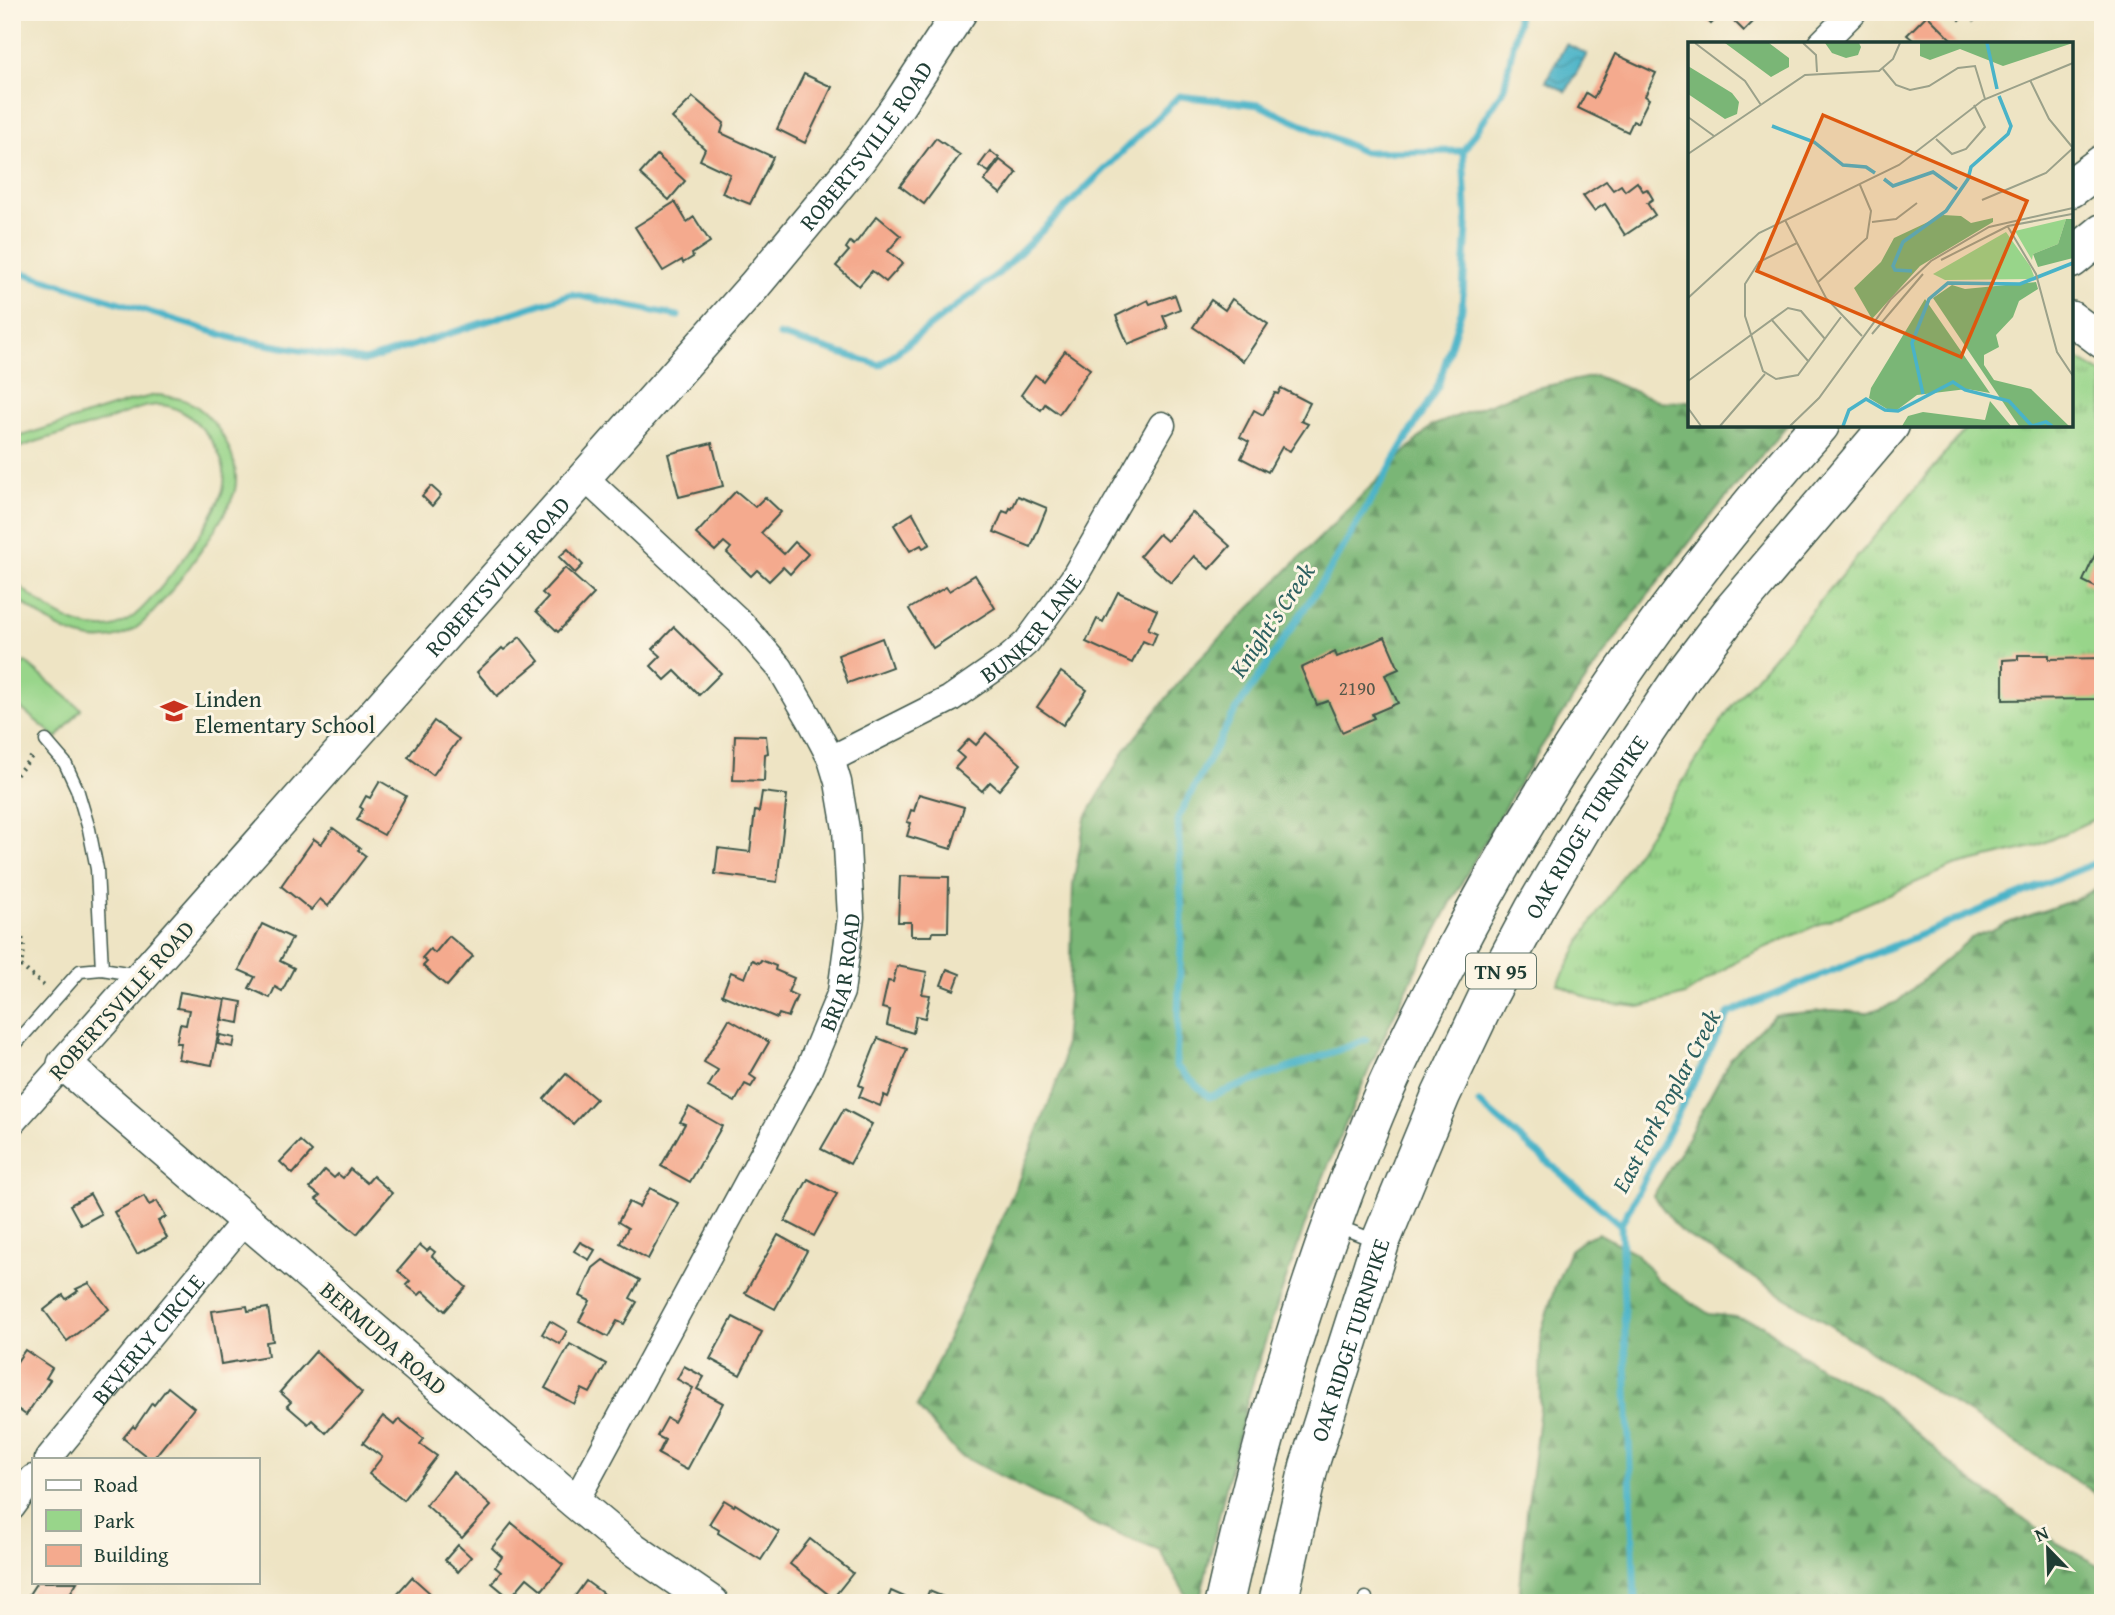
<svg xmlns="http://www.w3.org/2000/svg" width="2115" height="1615" font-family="'Gentium Book Plus',serif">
  <defs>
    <pattern id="grass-tufts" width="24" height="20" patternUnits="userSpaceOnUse" patternTransform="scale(1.75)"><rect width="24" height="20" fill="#98d58a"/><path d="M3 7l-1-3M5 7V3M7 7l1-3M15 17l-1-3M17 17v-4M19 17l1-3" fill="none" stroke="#7bae72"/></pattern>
    <pattern id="forest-firs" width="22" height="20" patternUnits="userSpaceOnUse" patternTransform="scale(1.75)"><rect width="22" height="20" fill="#7ab676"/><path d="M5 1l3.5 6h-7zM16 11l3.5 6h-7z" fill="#639562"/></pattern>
    <pattern id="water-waves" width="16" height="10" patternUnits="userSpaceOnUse" patternTransform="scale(1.75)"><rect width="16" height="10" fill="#49b3c8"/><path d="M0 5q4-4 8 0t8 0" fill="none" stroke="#3c93a3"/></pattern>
  </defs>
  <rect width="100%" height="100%" fill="#fcf5e5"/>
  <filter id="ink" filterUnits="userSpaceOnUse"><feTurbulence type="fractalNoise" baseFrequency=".0143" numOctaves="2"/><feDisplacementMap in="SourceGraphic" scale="14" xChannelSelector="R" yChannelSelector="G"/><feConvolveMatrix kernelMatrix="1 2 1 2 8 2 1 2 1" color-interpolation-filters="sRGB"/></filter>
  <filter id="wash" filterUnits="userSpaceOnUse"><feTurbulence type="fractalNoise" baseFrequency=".00686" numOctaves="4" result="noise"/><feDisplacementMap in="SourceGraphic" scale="28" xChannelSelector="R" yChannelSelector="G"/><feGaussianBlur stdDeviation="1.57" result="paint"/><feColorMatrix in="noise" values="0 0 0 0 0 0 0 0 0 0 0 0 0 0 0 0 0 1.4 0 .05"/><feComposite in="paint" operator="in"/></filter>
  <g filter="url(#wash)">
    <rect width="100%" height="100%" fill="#eee4c4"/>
    <!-- grass -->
    <polygon fill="url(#grass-tufts)" stroke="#5c895f" stroke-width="2" points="2071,355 2103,374 2103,815 2037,846 1954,866 1741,958 1685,995 1640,1007 1596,1002 1558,984 1585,933 1732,705 1969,425 2071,425"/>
    <!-- forest -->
    <g fill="url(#forest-firs)" stroke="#4c7a55" stroke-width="2">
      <path d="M 1596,376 L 1661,402 L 1690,401 L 1690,425 L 1788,425 C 1699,527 1612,635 1540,749 C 1468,865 1404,985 1351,1111 C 1333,1154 1314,1197 1299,1242 C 1282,1290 1265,1339 1251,1388 C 1231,1459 1216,1531 1199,1603 L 1191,1603 L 1160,1551 L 1100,1527 L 958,1454 L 917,1407 L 1016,1187 L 1062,1069 L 1071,961 L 1073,884 L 1085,819 L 1125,750 L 1193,665 L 1431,426 L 1526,390 Z"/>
      <polygon points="2103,886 2103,1498 1680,1231 1653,1196 1681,1150 1731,1057 1774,1015 1833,1010 1866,1013 1897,1002 1971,938 2013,921 2074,900"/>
      <polygon points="1598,1233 1637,1254 1657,1279 1709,1314 1735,1317 1763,1325 1793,1349 1826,1371 1875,1396 1962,1474 2057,1543 2103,1568 2103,1603 1521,1603 1520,1588 1527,1512 1540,1408 1541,1332 1555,1287 1570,1250 1586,1238"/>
    </g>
    <!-- green -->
    <g fill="#98d58a" stroke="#5c895f" stroke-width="2">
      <path d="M 156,395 C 170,396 184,398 196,406 C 220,423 241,461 235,490 C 228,518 160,612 136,628 C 128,634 116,638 106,639 C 70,643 38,615 12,594 L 12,580 C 38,601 69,630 105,628 C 113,628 122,624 130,619 C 154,603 220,514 224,485 C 226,468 221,455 211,440 C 200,424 182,406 160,405 C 140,405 118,417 99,423 C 70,433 40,438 12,451 L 12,439 L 131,401 Z"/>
      <polygon points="25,662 81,709 57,738 12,701 12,677"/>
    </g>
    <!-- water -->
    <polygon fill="url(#water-waves)" stroke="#34787e" stroke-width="2" points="1566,44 1587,54 1566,92 1546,81"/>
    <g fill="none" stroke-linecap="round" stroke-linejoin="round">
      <!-- stream -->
      <g stroke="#49b3c8" stroke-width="7">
        <polyline points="12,274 27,274 236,339 365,361 571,294 678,316"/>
        <polyline points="779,335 880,365 999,273 1179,96 1259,105 1364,152 1463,151"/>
        <polyline points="1366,1040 1209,1097 1176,1066 1182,918 1178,818 1231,718 1325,578 1438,386 1462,309 1467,227 1463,151 1504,89 1518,21 1516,12"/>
        <polyline points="1479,1103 1621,1225"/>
        <polyline points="1635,1603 1621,1225 1729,1013 2103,860"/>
      </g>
    </g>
    <g id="blocks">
      <!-- building -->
      <g fill="#f4aa8e">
        <rect x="1306" y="12" width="33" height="3"/>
        <polygon points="1699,12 1723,12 1711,24"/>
        <polygon points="1725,12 1749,12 1756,19 1744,31"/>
        <polygon points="1952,12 1987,12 1984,15 1982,13 1974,21 1967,13 1960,20"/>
        <polygon points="1927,15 1956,44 1909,44 1913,40 1907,35"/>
        <polygon points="1615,54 1656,73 1645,96 1649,99 1637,123 1633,121 1628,132 1578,108 1586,93 1594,98"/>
        <polygon points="804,74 832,87 805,143 777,129"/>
        <polygon points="693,97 724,123 721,133 773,157 750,204 722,193 730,174 700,160 705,149 672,118"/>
        <polygon points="936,138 960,155 924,204 900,186"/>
        <polygon points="990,151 999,158 989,172 979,166"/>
        <polygon points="657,155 685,181 669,200 640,174"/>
        <polygon points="1000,160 1017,173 1001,194 984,181"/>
        <polygon points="1606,181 1613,190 1621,185 1625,191 1637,182 1643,191 1647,189 1653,199 1647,203 1655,215 1625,235 1605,204 1594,211 1583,196"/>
        <polygon points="675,202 687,222 694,217 710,242 692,254 693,257 683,263 682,260 663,271 635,227"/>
        <polygon points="877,216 901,236 888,251 903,263 886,282 872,271 859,286 836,266 849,251 846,248 850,242 854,245"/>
        <polygon points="1175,295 1180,309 1163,316 1168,328 1128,344 1116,316 1148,300 1150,304"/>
        <polygon points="1232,299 1268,324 1243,361 1193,327 1211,300 1225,310"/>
        <polygon points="1065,351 1090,369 1059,414 1045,404 1041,410 1021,395 1035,375 1043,381"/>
        <polygon points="1281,388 1310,403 1301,421 1308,424 1290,451 1282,447 1268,472 1241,458 1249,442 1240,437 1254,410 1263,415 1275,393 1278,394"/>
        <polygon points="712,443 723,486 679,497 668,454"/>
        <polygon points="431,486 441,495 432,506 422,496"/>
        <polygon points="736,491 755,507 765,497 781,512 761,533 784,554 795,542 808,554 790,574 783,567 769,581 757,570 751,576 727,553 731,548 724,542 715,551 696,534"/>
        <polygon points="1018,496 1047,508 1031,547 994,532 1003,511 1008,513 1010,508 1012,509"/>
        <polygon points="1192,512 1230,546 1209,569 1194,556 1171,583 1140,556 1159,534 1167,541"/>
        <polygon points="913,513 930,544 923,548 921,545 910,551 894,525"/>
        <polygon points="2099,546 2103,548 2103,591 2083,581"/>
        <polygon points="568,549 583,565 575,573 559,557"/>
        <polygon points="565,568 594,594 558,632 536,611 548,598 542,593"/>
        <polygon points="975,575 995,608 933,648 909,609 946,587 949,591"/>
        <polygon points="1118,592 1157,610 1148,629 1157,633 1152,645 1143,641 1132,663 1086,642 1097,619 1103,622"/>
        <polygon points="674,627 721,673 699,695 675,671 665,680 651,666 661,656 653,649"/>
        <polygon points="520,637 539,661 497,696 477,672 502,648 504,650"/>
        <polygon points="1385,637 1399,669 1385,675 1398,703 1372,714 1374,718 1342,732 1328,701 1317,705 1301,668 1335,652 1337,657"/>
        <polygon points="882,638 892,667 848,683 838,655"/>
        <polygon points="2018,655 2049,655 2049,659 2103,658 2103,699 2003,700 2003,660 2018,659"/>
        <polygon points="1061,672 1087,690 1063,725 1037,707"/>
        <polygon points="434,721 459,739 433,775 408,757"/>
        <polygon points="986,733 1021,764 999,790 990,782 982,791 955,768 964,758 957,752 969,739 976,745"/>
        <polygon points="735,735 766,736 768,753 765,754 764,781 733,780"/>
        <polygon points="380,781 406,796 384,835 357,820 363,809 360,807 366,796 370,798"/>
        <polygon points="762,792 787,795 777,882 715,874 718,848 750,852 755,811 759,812"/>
        <polygon points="919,794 964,807 951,849 907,836 911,823 907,822 911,810 914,811"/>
        <polygon points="333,828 360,848 358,850 366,856 328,906 320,899 311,910 281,886 314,839 321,844"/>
        <polygon points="900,876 949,877 948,932 933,932 932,936 911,936 911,922 898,922"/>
        <polygon points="262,924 292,938 280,961 294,968 282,991 275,987 270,998 249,988 255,977 239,970"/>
        <polygon points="449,936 473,956 447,986 423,966 427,962 422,958 430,949 435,953"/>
        <polygon points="752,960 759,963 761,960 776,966 775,970 794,978 788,992 797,996 788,1017 779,1014 777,1018 722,995 731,972 745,978"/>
        <polygon points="897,966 927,972 922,994 930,995 925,1018 916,1016 913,1033 887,1025 890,1010 882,1008 888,981 893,982"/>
        <polygon points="947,969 960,974 954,990 941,985"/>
        <polygon points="180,992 225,1000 212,1065 178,1059 181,1043 176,1043 180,1024 186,1025 189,1010 177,1008"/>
        <polygon points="226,999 242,1002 239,1023 222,1020"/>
        <polygon points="729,1019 769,1042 750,1075 756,1079 751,1087 745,1084 735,1102 708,1087 718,1070 704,1062"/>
        <polygon points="220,1035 235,1038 233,1047 218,1044"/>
        <polygon points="878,1038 907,1049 888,1097 884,1095 880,1106 859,1097 863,1087 859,1085"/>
        <polygon points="566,1074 596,1099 573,1124 544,1099"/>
        <polygon points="689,1107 722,1126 690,1182 661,1166 685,1124 680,1122"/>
        <polygon points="844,1109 872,1124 850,1164 821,1149"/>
        <polygon points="300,1141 312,1152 293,1174 280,1162"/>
        <polygon points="350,1169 367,1183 373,1176 392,1193 357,1234 316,1199 320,1196 310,1188 325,1170 334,1178 338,1174 343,1178"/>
        <polygon points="808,1179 837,1194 814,1236 785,1221"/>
        <polygon points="650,1188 678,1203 648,1259 620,1243 628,1228 618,1222 629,1202 639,1207"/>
        <polygon points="90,1194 101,1214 81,1225 70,1205"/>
        <polygon points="144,1196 149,1205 157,1201 166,1217 158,1221 167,1238 137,1254 114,1212"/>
        <polygon points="778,1235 807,1251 775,1309 745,1293"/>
        <polygon points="580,1242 595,1250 589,1260 574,1251"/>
        <polygon points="420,1245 427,1251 430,1248 435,1252 432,1256 466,1287 445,1311 423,1291 419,1295 406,1285 410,1281 398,1271"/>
        <polygon points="603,1260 640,1280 630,1298 637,1302 624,1324 617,1321 608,1337 579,1321 590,1301 580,1296 593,1268"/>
        <polygon points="89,1283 109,1309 67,1341 44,1310 63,1295 66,1299 78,1291 76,1289"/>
        <polygon points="247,1306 248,1311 268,1308 273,1341 266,1342 268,1356 221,1364 212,1311"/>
        <polygon points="733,1317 762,1332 740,1375 710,1359"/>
        <polygon points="550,1321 567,1331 560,1344 542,1334"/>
        <polygon points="570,1344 606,1364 590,1393 582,1389 574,1404 545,1388"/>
        <polygon points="25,1350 52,1368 46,1378 50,1380 26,1415 12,1405 12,1360 16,1363"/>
        <polygon points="316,1351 362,1393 326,1433 312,1420 308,1424 287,1406 291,1402 280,1392"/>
        <polygon points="684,1366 704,1377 697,1389 723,1403 687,1470 658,1454 665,1440 657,1436 667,1418 674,1422 693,1388 677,1379"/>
        <polygon points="168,1387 194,1408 153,1459 150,1459 123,1438 133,1426 135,1428 152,1403 154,1405"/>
        <polygon points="383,1416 394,1425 399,1419 424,1439 420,1444 437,1456 403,1500 369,1474 382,1457 363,1443"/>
        <polygon points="453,1472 491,1506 462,1538 426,1505"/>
        <polygon points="724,1500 734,1506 735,1504 779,1532 761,1560 718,1533 719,1530 709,1524"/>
        <polygon points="512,1523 563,1565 542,1590 527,1578 510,1598 492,1583 501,1572 495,1567 502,1557 492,1548"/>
        <polygon points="810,1539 853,1573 833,1598 790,1564"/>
        <polygon points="458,1545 471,1557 458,1572 445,1560"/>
        <polygon points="412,1577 430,1593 421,1603 404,1603 395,1596"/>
        <polygon points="586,1581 590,1584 616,1603 570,1603"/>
        <polygon points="37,1582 77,1582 64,1603 32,1603 26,1599"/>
        <polygon points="891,1591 918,1603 886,1603"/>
        <polygon points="929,1591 944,1597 941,1603 924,1603"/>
      </g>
    </g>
  </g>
  <g filter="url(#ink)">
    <use href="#blocks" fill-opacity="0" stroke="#3e564a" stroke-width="2"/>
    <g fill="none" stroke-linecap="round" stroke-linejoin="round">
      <!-- service casing -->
      <g stroke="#3e564a" stroke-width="15">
        <g id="service">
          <polyline points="46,741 65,763 77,789 89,829 97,869 102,969"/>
          <polyline points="12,1048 80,971 102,969 139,975"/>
          <polyline points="1335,1225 1376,1241"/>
          <polyline points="1365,1603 1366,1598"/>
        </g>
      </g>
      <!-- minor casing -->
      <g stroke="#3e564a" stroke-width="29">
        <g id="minor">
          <polyline points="1821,44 1853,12"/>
          <path id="s1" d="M 831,759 L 950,699 L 1009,658 L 1027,642 L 1073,579 L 1162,425"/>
          <polyline points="12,1122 64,1064"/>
          <path id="s2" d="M 48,1459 L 246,1219"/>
          <path id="s3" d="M 575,1502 L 808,1071 L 841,992 L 851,917 L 846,829 L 838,782 L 831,759 L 811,721 L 780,668 L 741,623 L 584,477"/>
          <polyline points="12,1507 33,1478"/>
        </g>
      </g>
      <!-- tertiary casing -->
      <g stroke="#3e564a" stroke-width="36">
        <g id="tertiary">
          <polyline points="2071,318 2103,342"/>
          <path id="s4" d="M 712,1603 L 623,1542 L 575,1502 L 64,1064 L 754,286 L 858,161 L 898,106 L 960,12"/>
        </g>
      </g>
      <!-- trunk casing -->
      <g stroke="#3e564a" stroke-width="41">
        <g id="trunk">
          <polyline points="2071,188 2103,164"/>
          <polyline points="2071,259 2103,233"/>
          <path d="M 1224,1603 C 1261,1437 1309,1273 1374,1116 C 1396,1062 1423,1010 1450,959 C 1550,765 1674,587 1820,425"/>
          <path id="s5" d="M 1278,1603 L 1309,1466 L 1380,1243 L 1441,1095 L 1487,998 L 1535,908 L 1590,814 L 1682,677 L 1732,611 L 1890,425"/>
        </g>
      </g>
      <!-- path -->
      <g stroke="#3e564a" stroke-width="4.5" stroke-dasharray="2 5" stroke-linecap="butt">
        <polyline points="12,780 34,754"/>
        <path d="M 12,920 C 28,941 27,957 12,979"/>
        <polyline points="21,966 44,986"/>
      </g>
      <!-- service -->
      <use href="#service" stroke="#fff" stroke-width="12"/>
      <!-- minor -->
      <use href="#minor" stroke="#fff" stroke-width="26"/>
      <!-- tertiary -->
      <use href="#tertiary" stroke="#fff" stroke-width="33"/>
      <!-- trunk -->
      <use href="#trunk" stroke="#fff" stroke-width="38"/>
    </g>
  </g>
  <!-- icons -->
  <defs>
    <g id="school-bare" transform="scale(2.1)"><path d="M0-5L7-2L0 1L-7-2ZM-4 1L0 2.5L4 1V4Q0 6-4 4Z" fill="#c8321e" stroke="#fcf5e5" stroke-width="2.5" paint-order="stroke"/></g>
  </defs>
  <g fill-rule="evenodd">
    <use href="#school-bare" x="174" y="711"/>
  </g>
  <g text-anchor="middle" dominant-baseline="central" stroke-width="6" stroke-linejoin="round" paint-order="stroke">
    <!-- number labels -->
    <g font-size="19" fill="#54584a">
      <text x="1357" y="688">2190</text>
    </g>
    <!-- shield labels -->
    <rect fill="#fcf5e5" stroke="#617469" stroke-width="2" x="1466" y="953.5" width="70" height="35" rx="5"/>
    <g font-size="21" font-weight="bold" fill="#1f3d34">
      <text x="1501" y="971">TN 95</text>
    </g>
    <!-- street labels -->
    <g font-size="23" fill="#1f3d34" stroke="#fcf5e5">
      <text stroke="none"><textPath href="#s4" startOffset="2063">ROBERTSVILLE ROAD</textPath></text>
      <text stroke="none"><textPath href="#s4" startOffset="1496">ROBERTSVILLE ROAD</textPath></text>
      <text stroke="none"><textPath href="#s1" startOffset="242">BUNKER LANE</textPath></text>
      <text stroke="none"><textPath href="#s5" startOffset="840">OAK RIDGE TURNPIKE</textPath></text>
      <text stroke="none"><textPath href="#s3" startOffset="595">BRIAR ROAD</textPath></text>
      <text transform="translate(121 1000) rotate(-48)">ROBERTSVILLE ROAD</text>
      <text transform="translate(384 1338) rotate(41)">BERMUDA ROAD</text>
      <text stroke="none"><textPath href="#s2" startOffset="156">BEVERLY CIRCLE</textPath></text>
      <text stroke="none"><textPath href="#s5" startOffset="273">OAK RIDGE TURNPIKE</textPath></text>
    </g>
    <!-- poi labels -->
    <g font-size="23" fill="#1f3d34" stroke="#fcf5e5" text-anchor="start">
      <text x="195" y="698">Linden<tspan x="195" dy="26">Elementary School</tspan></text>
    </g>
    <!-- water labels -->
    <g font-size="24" font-style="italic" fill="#2c6060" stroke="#fcf5e5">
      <text transform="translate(1272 620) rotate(-56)">Knight's Creek</text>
      <text transform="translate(1666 1101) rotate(-62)">East Fork Poplar Creek</text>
    </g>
  </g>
  <!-- overview -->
  <g transform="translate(1688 42)">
    <rect width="385" height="385" fill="#eee4c4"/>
    <path d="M 378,177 L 370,202 L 345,212 L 344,218 L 327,189 ZM 318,190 L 342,224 L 346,234 L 342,237 L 257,238 L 245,232 Z" fill="#98d58a"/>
    <path d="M 37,1 L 81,1 L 101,16 L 101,25 L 83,35 ZM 137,1 L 171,1 L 173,5 L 170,13 L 158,16 L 144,11 ZM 232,1 L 385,1 L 315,24 L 272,7 L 242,18 L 232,14 ZM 0,24 L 44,51 L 51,60 L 49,72 L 37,77 L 0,52 ZM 255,173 L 273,174 L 283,181 L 305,176 L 305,180 L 232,224 L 184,277 L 166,246 L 193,220 L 206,196 ZM 378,177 L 385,177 L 385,216 L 350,225 L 345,212 L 370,202 ZM 348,240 L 350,247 L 331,259 L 325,275 L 308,293 L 311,305 L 296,313 L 296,323 L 306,338 L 343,347 L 381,384 L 331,384 L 245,256 L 264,243 L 277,247 ZM 237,257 L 302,351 L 279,347 L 229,353 L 209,368 L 199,367 L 181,356 L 183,346 ZM 302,359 L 323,384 L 214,384 L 220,374 L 235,370 L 297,378 Z" fill="#7ab676"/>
    <path fill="none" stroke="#49b3c8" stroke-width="3.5" d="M 299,1 L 309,47M 84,84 L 126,100 L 155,123 L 178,125 L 187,131M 196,137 L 205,144 L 245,130 L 269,147M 224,229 L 207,228 L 205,224 L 215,200 L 258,169 L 280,137 L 283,125 L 320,92 L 323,84 L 311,54M 235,352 L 224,301 L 241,257 L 260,241 L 332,242 L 385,221M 155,384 L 161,368 L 178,357 L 197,368 L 210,369 L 265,340 L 277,348 L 321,359 L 344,384 L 358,380 L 364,384"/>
    <path fill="none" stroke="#9ba18a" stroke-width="2" d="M 7,1 L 57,39 L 73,63M 115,1 L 128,13 L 129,30M 195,27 L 208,43 L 222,48 L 241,44 L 270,26 L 287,24 L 297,57M 342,38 L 361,77 L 385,106M 0,75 L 26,94M 248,97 L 264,112 L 278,107 L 297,85 L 286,63M 0,112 L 117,33 L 191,29 L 205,17 L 212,1M 294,158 L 358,131 L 385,106M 97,178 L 138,256 L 174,294M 184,180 L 208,177 L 229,161M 320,185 L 348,232 L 369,310 L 385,334M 109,201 L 71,220 L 57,242 L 57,274 L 75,329 L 88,337 L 110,333 L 153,275M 253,218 L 320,184 L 384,172M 129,241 L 179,196 L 183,169 L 172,143M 0,256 L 71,191 L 211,123 L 295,58 L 385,21M 83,277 L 121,320M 184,292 L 235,232M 0,339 L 100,266 L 113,269 L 137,297M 0,366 L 13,384M 32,384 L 77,332M 102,384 L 131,356 L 203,257 L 243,219 L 301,185 L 385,166"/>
    <path fill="#de580e" fill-opacity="0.15" stroke="#de580e" stroke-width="3.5" d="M 135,73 L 339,159 L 273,315 L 69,229 Z"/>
    <rect width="385" height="385" fill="none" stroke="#1f3d34" stroke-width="3.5"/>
  </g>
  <!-- margin -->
  <rect width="2115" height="1615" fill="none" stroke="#fcf5e5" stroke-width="42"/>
  <!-- legend -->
  <rect x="32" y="1458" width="228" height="126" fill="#fcf5e5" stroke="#a4ab9e" stroke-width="2"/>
  <rect x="46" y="1480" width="35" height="10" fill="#ffffff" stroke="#a4ab9e" stroke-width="2"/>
  <text x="94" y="1492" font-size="21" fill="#1f3d34">Road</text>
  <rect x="46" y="1510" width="35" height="21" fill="#98d58a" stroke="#a4ab9e" stroke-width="2"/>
  <text x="94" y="1528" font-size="21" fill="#1f3d34">Park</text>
  <rect x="46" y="1545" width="35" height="21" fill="#f4aa8e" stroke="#a4ab9e" stroke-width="2"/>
  <text x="94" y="1562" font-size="21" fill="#1f3d34">Building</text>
  <!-- north arrow -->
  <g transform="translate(2048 1549) rotate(337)" stroke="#fcf5e5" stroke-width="5" paint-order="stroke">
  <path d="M0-5L12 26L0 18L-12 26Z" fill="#1f3d34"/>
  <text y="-10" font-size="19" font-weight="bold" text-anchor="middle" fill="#1f3d34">N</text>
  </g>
</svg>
